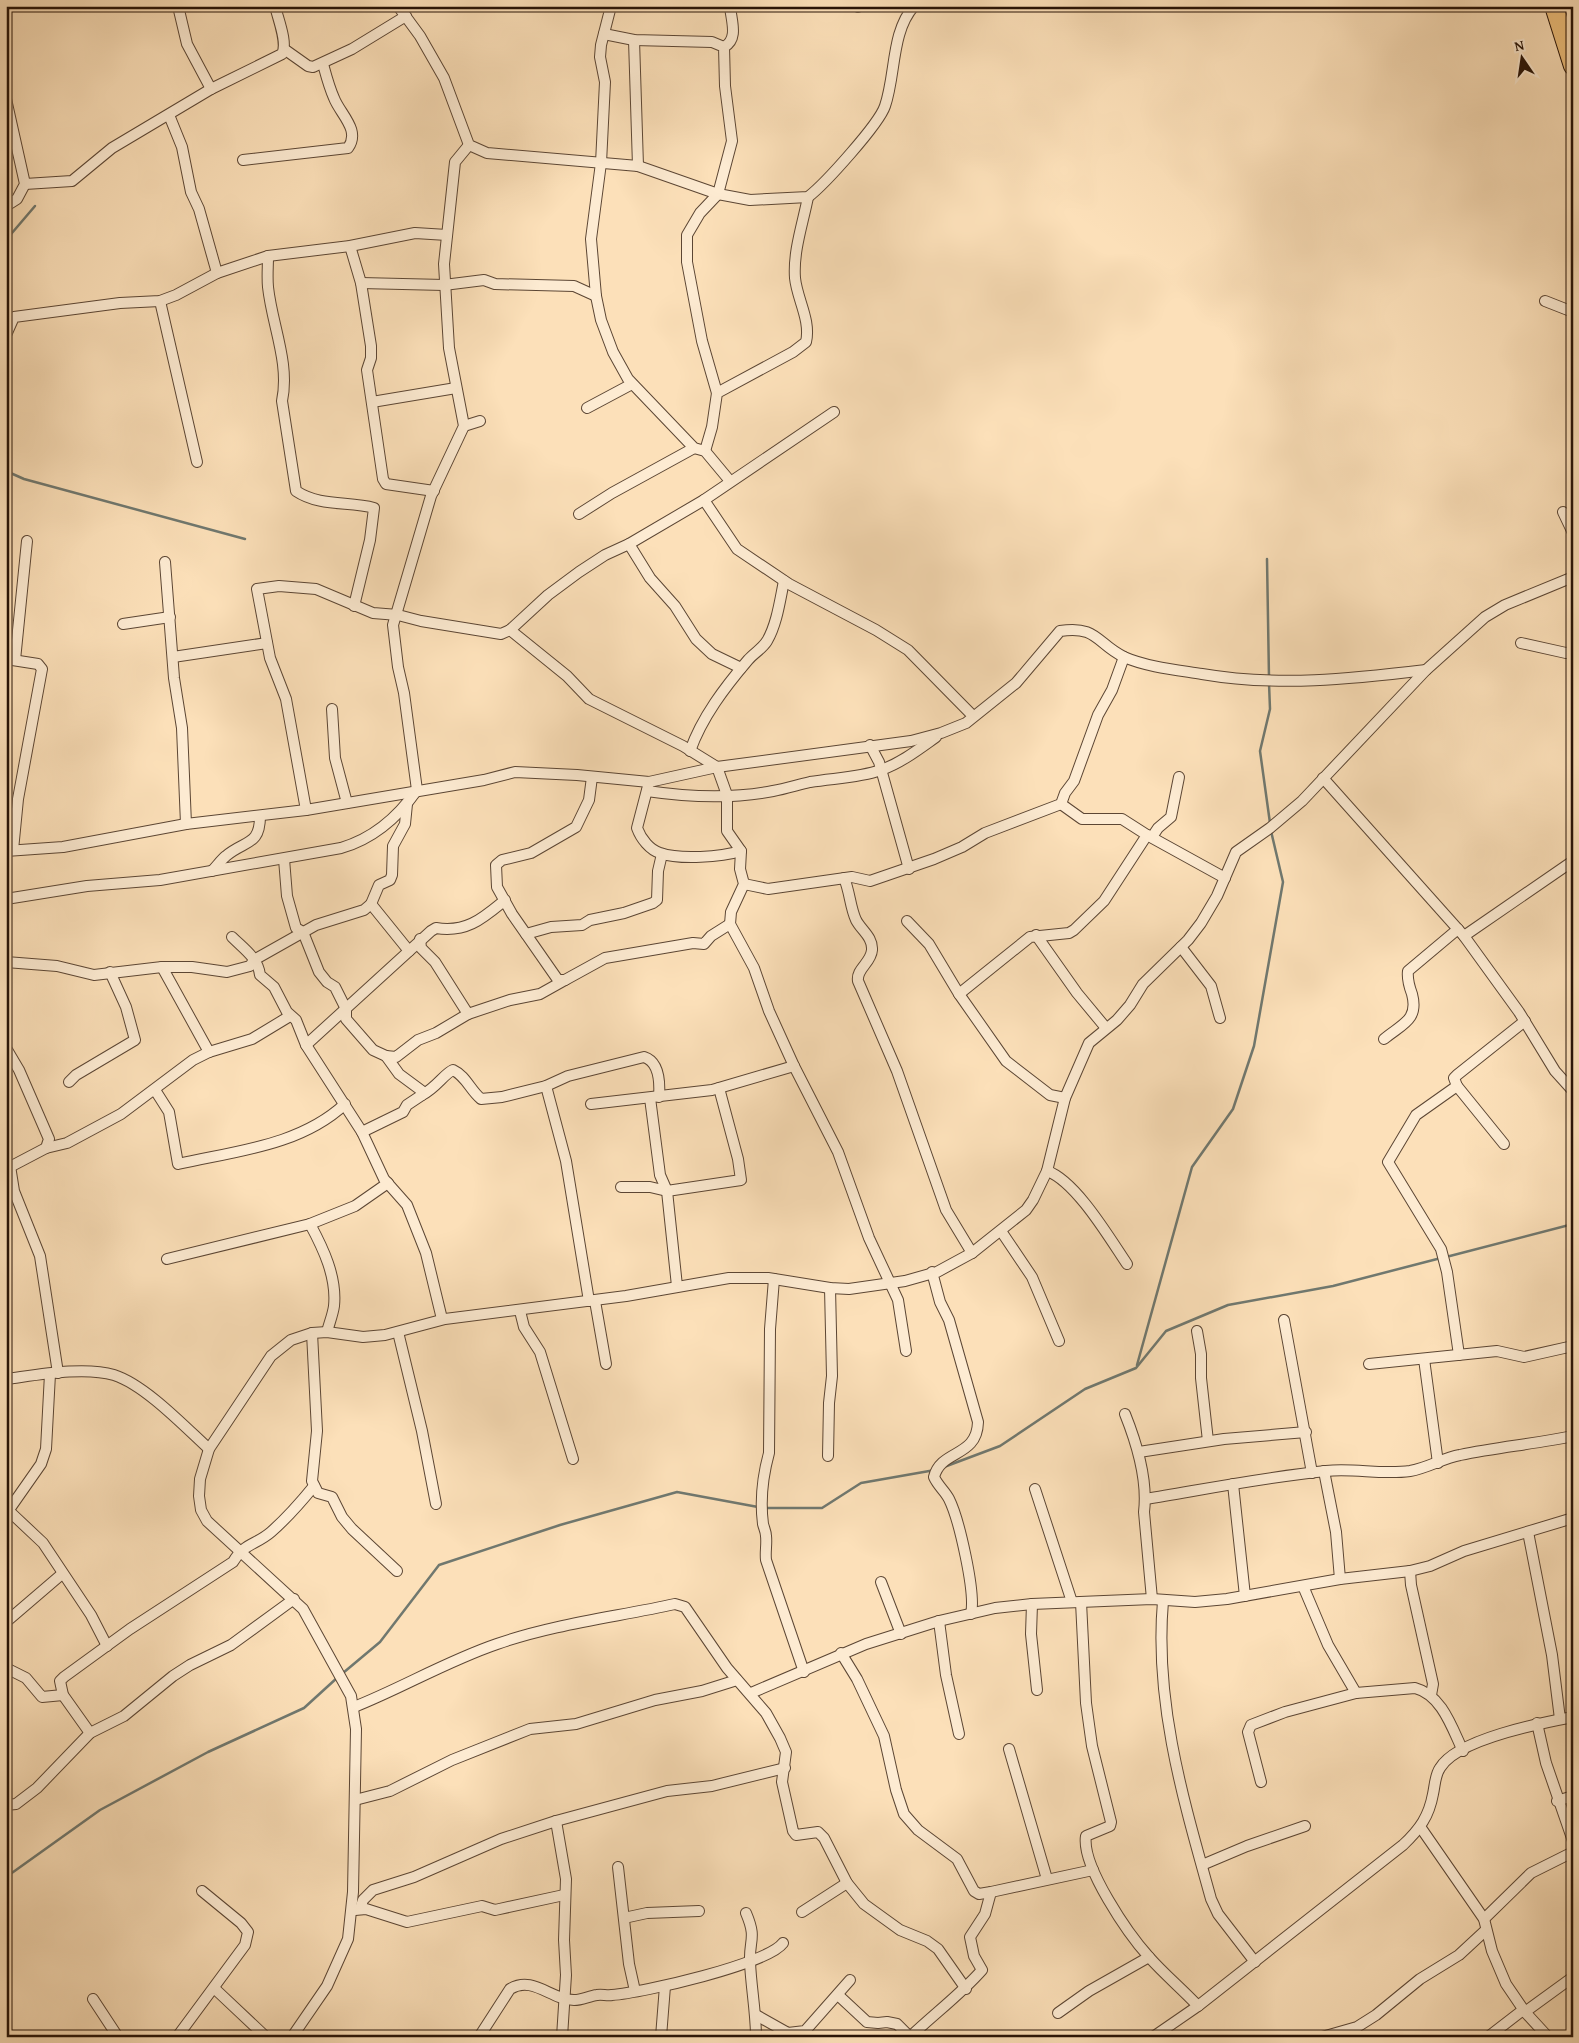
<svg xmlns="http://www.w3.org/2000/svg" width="1579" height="2043" font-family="'Gentium Book Plus',serif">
  <rect width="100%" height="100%" fill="#fce0b9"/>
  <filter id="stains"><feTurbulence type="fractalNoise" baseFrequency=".004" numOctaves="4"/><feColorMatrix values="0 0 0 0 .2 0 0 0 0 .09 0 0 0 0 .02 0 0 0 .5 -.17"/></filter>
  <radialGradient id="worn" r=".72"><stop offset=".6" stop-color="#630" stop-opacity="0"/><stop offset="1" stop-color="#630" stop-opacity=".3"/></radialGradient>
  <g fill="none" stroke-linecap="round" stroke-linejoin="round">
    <!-- stream -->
    <g stroke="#70786f" stroke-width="2.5">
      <polyline points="6,240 35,206"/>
      <polyline points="6,471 24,479 245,539"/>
      <polyline points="1267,559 1269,678"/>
      <polyline points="1269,683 1270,709 1260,751 1270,823"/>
      <polyline points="1446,1257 1573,1224"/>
      <polyline points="1137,1365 1192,1167 1233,1109 1254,1046 1283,882 1271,831"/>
      <polyline points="944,1467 1000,1446 1085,1389 1136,1368 1166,1331 1228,1305 1333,1286 1441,1258"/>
      <polyline points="763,1508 822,1508 861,1483 935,1470"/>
      <polyline points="343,1673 380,1642 439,1565 560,1525 677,1492 758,1507"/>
      <polyline points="6,1879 9,1875 100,1810 208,1752 304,1708 338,1677"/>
    </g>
    <!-- minor casing -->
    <g stroke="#5c4634" stroke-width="12">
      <g id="minor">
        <polyline points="178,6 187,44 211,89"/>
        <path d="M 398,6 L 420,36 L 444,78 L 469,145 L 487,153 L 638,166 L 718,194 L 750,200 L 808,197 C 825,184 879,124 885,106 C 896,74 891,32 914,6"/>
        <polyline points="611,6 601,45 600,57 605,82 601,163 591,239 596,296 601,320 613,352 628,379 694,448 705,451 730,481"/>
        <polyline points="858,7 860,6"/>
        <polyline points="604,34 634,40 712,42 724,47 725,86 732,141 718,194 700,213 687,235 687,262 702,341 717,393"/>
        <polyline points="634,40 638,166"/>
        <path d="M 724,47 C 739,39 731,20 730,6"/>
        <polyline points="284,49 308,66 313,67 352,49 406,16"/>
        <polyline points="6,99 25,184 17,199 6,206"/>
        <polyline points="169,115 182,147 191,192 199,209 217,273"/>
        <path d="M 243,160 L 348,148 C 361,130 340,114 334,98 C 329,87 326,75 323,64"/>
        <path d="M 25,184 L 72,181 L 112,148 L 211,89 L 282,54 C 288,43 278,19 275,6"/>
        <polyline points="350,246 361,283 371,346 371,358 367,370 383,479 386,484 434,491"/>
        <path d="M 268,256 C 268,267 267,277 268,287 C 272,325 290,363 282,401 L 296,491 C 320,507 349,501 374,508 L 370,540 L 354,606"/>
        <polyline points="361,283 444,285 484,280 495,284 574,286 596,296"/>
        <polyline points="160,301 197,462"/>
        <polyline points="1545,301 1573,312"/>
        <polyline points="6,335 14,317 120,303 160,301 176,295 217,273 268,256 350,246 415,233 447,235"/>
        <polyline points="372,402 456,388"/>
        <polyline points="587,408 632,384"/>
        <polyline points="464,426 480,421"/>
        <path d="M 705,451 L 712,427 L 717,393 L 793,352 L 806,342 C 811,320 797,299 795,278 C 793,251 803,223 808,197"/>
        <polyline points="704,500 737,549 789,584 876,630 908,650 973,716"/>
        <polyline points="1563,512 1573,533"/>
        <polyline points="579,514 612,493 694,448"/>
        <polyline points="629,544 650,578 675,606 696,639 712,654 741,668"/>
        <polyline points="165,562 174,678 182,728 186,824"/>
        <polyline points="123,624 170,617"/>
        <polyline points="510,630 567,676 589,699 683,746 717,767 727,795 727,831 741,851 740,869 744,884 731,912 730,924 754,968 769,1011 794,1066 838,1152 869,1238 898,1300 906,1351"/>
        <polyline points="1521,643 1566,653 1573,652"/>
        <polyline points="173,657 267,643"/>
        <polyline points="6,659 38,664 42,669 18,799 13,850"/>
        <polyline points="15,660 27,541"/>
        <polyline points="332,709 335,758 347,803"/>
        <polyline points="870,745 879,762 909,869"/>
        <path d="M 690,751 C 702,717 725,687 748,660 C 754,653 762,649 767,641 C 777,624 780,600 784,581"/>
        <polyline points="592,777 589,800 576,827 531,853 502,860 496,865 497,887 512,914 558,980 565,980 605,958 693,943 704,944 711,936 730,924"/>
        <polyline points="1323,778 1464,936 1519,1012 1555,1071 1573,1091"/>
        <path d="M 648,786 L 637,828 C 641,839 650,850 660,853 C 680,860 721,857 741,851"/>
        <path d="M 647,791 C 688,797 732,799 773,791 C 785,789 797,785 810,782 C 834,778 858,778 881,770 C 901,763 919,749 936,737"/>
        <polyline points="306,810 286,699 270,658 257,589 279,586 316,589 373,613 398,615 421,621 501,634 510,630 548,595 579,572 605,555 629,544 704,500 834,412"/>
        <polyline points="1147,835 1225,878"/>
        <polyline points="1152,837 1158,828 1171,817 1179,777"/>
        <path d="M 6,851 L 63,847 L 186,824 L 306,810 L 484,780 L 515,772 L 577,775 L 649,782 L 717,767 L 911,741 L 941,733 L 966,723 L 1016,683 L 1060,631 C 1097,625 1097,644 1124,657 C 1147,667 1177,670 1202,674 C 1278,687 1351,679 1426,670"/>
        <polyline points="284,859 287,896 296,928 303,932 319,972 327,982 335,987 346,1009 346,1019 373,1050 386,1056 399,1074 422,1091 422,1095 407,1105 403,1112 362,1132"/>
        <path d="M 212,871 C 217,866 221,860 226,856 C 245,840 260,846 260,816"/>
        <path d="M 844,878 C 850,892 850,907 856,920 C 861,930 873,937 872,950 C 871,963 856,969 858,981 L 897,1071 L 946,1210 L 972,1253"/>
        <polyline points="744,884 768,889 852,877 870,881 934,859 962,847 985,833 1061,804 1065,793 1074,781 1098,715 1112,690 1124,657"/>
        <path d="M 6,899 L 87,886 L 160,880 L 341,848 C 372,839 398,817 417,790 L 404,693 L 398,667 L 393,625 L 431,496 L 464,426 L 449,348 L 444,264 L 455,162 L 469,145"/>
        <polyline points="371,904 409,951"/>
        <polyline points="907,921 929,944 959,994 1006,1061 1050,1095 1065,1098"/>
        <polyline points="526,934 551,927 582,925 590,920 624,913 653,903 657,900 658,871 662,854"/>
        <polyline points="1036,935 1077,993 1106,1028"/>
        <polyline points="1464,936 1573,861"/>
        <path d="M 232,937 C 244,949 258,958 260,975 L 274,987 L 287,1012 L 296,1020 L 306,1045 L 362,1132 L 384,1179 L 407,1205 L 426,1253 L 442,1319"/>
        <polyline points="420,939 421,948 435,962 468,1014 510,1000 540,994 565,980"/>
        <polyline points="1181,947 1211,986 1220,1018"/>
        <polyline points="6,962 57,966 94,975 162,967 192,967 227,972 250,966 254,960 316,925 364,910 371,904 379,885 390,880 392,875 393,846 405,824 407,804"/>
        <polyline points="162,967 209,1052"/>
        <polyline points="959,994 1030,937 1069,933 1074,930 1104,901 1147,835 1122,819 1082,819 1061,804"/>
        <path d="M 1384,1039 C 1402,1024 1419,1020 1412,994 C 1409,986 1407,979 1408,971 L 1458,929"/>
        <path d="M 306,1045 L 431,931 L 436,928 C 467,933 483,918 505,900"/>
        <polyline points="6,1048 19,1070 49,1139 46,1148 6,1169"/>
        <polyline points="386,1056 396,1057 418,1040 436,1033 468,1014"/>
        <polyline points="69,1082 76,1075 135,1040 126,1007 110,972"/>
        <polyline points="546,1086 566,1161 589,1301"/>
        <polyline points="1457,1086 1504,1144"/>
        <path d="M 155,1090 L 169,1112 L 178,1164 C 235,1151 300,1146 345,1104"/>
        <path d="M 422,1095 C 436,1088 445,1073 453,1070 C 466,1076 470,1090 481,1099 L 502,1097 L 546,1086 L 568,1076 L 644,1057 C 660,1062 660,1083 659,1097"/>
        <polyline points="650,1098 660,1175 667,1191 677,1286"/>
        <polyline points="591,1104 712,1090 794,1066"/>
        <polyline points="46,1148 67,1143 121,1114 193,1060 209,1052 252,1039 290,1016"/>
        <polyline points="10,1166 14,1191 40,1256 58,1373"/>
        <path d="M 1047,1171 C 1076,1181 1110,1239 1127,1264"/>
        <polyline points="621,1187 650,1187 667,1191 741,1180 738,1159 719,1088"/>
        <path d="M 310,1224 C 323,1248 337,1277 334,1306 C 333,1314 329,1324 327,1332"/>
        <polyline points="1001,1231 1032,1277 1059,1341"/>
        <polyline points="167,1259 310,1224 355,1206 388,1183"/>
        <path d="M 932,1272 L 940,1302 L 949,1320 L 978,1422 C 977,1458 941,1449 934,1477 C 938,1486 945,1491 949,1499 C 959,1519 976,1593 971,1614"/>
        <path d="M 774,1279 L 770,1329 L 769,1453 C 763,1475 760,1501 763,1524 C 764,1528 766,1532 766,1536 C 767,1544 765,1552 766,1560 L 804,1672"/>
        <polyline points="595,1301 606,1364"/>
        <polyline points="520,1311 524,1327 540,1352 573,1459"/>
        <polyline points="1284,1320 1312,1473"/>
        <polyline points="1197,1331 1201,1354 1201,1378 1208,1441"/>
        <polyline points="398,1332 422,1431 436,1504"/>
        <polyline points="312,1333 317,1431 312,1481 318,1493 332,1497 342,1517 352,1529 397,1571"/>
        <polyline points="1459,1355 1447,1272 1441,1249 1388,1162 1416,1115 1457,1086 1454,1078 1457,1075 1525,1021"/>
        <polyline points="1424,1359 1438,1463"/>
        <polyline points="1369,1364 1497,1351 1524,1357 1573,1346"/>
        <path d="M 6,1379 C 37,1375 84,1366 114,1375 C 145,1385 184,1426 209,1449"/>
        <path d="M 1125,1414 C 1137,1444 1148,1479 1144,1512 L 1152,1599"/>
        <polyline points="1139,1452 1224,1439 1306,1432"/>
        <polyline points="828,1456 829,1403 832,1376 830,1288"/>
        <polyline points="1324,1471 1336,1532 1340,1579"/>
        <polyline points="1233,1484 1245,1596"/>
        <polyline points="1035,1489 1072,1602"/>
        <path d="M 1146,1499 C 1206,1489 1266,1477 1326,1471 C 1354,1468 1382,1475 1410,1471 C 1428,1468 1443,1458 1460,1455 C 1498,1447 1535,1444 1573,1436"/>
        <polyline points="9,1511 43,1543 91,1615 107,1646"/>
        <polyline points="6,1514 41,1464 46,1449 50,1374"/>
        <polyline points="1528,1532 1552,1655 1560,1719"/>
        <polyline points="1410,1571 1411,1585 1433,1684 1431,1695"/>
        <polyline points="881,1582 901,1634"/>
        <polyline points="1303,1586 1328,1645 1356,1693"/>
        <path d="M 1163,1601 C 1154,1703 1184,1802 1211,1899 L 1218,1914 L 1255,1962"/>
        <path d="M 1081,1602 L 1086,1703 L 1092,1746 L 1111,1822 L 1110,1826 L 1086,1836 C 1081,1866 1129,1935 1149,1957 C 1164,1974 1182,1989 1198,2006"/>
        <polyline points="1032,1604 1031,1634 1037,1690"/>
        <polyline points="939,1621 946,1675 959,1734"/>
        <polyline points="6,1622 62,1574"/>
        <polyline points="841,1653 857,1679 884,1736 896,1790 904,1814 918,1830 957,1859 974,1891 979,1894 991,1892 1093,1870"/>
        <polyline points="6,1668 26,1678 42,1697 63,1695"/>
        <polyline points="751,1693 866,1644 939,1621 995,1608 1032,1604 1152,1599 1195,1602 1227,1599 1340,1579 1410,1571 1430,1566 1464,1551 1573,1518"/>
        <path d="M 354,1707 C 402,1688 447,1661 497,1644 C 554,1624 616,1617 675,1604 L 685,1607 L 727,1668 L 766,1713 L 780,1738 L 786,1752 L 782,1782 L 793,1831 L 796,1835 L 818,1832 L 824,1838 L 847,1883 L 864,1904 L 900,1930 L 927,1941 L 938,1949 L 966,1989"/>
        <polyline points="1537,1723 1546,1763 1573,1841"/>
        <path d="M 90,1733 L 63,1695 L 60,1681 L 64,1677 L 130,1629 L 233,1562 C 244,1543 256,1545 271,1532 C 287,1518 301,1502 314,1486"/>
        <polyline points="1009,1749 1047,1879"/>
        <path d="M 1261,1782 L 1248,1732 L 1251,1725 L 1285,1712 L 1356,1693 L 1415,1688 C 1442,1695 1452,1728 1463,1751"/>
        <polyline points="355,1800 390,1791 452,1760 530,1729 576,1724 655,1700 702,1691 737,1680"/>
        <polyline points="1557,1801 1573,1796"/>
        <polyline points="6,1805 16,1804 37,1788 90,1733 124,1716 173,1676 190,1665 231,1645 294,1599"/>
        <polyline points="556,1821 566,1879 564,1940 566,1975 562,2037"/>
        <polyline points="1421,1828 1484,1919 1492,1951 1506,1984 1525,2012 1548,2037"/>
        <polyline points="1202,1865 1247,1846 1305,1826"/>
        <polyline points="618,1867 629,1964 635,1991"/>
        <polyline points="360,1909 363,1900 373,1890 414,1877 501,1839 556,1821 667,1791 712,1786 785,1768"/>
        <polyline points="355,1910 366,1909 407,1922 482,1906 495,1910 564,1895"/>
        <polyline points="802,1912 847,1883"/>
        <path d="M 746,1913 C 757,1939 749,1939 750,1962 C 751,1987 756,2012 756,2037"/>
        <polyline points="624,1918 647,1913 699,1911"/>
        <polyline points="1484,1919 1531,1873 1573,1852"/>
        <polyline points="214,1988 266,2037"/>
        <polyline points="838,1995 867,2022 878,2023 887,2022 897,2024 910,2037"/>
        <polyline points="93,1999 118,2037"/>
        <polyline points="1525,2012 1573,1977"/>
        <polyline points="1058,2013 1089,1991 1149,1957"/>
        <polyline points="756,2015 788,2033 805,2031 850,1980"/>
        <polyline points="177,2037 245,1945 248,1932 241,1923 202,1891"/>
        <polyline points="292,2037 327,1986 348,1939 353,1892 356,1729 351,1696 303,1609 207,1521 201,1510 199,1496 200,1479 209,1449 271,1356 291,1340 312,1333 327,1332 363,1337 385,1335 445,1319 626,1296 729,1278 768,1278 830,1288 849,1289 905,1281 937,1272 972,1253 1026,1210 1033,1200 1047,1171 1065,1098 1089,1043 1117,1020 1130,1005 1143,984 1188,940 1201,923 1217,896 1236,852 1270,828 1302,801 1426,670 1485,617 1505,605 1573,577"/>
        <path d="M 479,2037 L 510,1989 C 533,1975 551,2000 574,2000 C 582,2000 589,1996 597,1995 C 602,1994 607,1996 612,1995 C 642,1993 768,1964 783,1943"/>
        <polyline points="661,2037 665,1986"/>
        <path d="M 910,2037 C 934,2014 961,1994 982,1970 L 974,1956 L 970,1937 L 985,1914 L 991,1892"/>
        <path d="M 1153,2037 L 1198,2006 L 1403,1845 C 1420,1829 1429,1816 1433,1794 C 1435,1785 1435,1775 1440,1768 C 1457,1739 1541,1723 1573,1717"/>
        <polyline points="1322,2037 1357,2027 1376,2015 1420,1979 1459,1955 1486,1930"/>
        <polyline points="1488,2037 1523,2010"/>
      </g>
    </g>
    <!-- trunk casing -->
    <g stroke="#271307" stroke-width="20">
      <polyline id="trunk" points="1554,6 1573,66"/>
    </g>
    <!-- minor -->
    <use href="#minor" stroke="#fdebd2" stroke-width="10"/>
    <!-- trunk -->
    <use href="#trunk" stroke="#eec07c" stroke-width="18"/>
  </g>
  <!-- margin -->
  <rect width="1579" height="2043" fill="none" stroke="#fce0b9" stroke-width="25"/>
  <rect x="8" y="8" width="1564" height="2028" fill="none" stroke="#271307" stroke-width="2.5"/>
  <rect x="12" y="12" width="1554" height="2018" fill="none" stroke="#271307"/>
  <!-- north arrow -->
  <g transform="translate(1522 58) rotate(347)" stroke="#fdebd2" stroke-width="4" paint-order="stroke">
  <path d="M0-4L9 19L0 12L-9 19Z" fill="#271307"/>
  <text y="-8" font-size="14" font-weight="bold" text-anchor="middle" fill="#271307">N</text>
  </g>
  <rect width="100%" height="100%" filter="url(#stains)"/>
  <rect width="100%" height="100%" fill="url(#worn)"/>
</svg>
